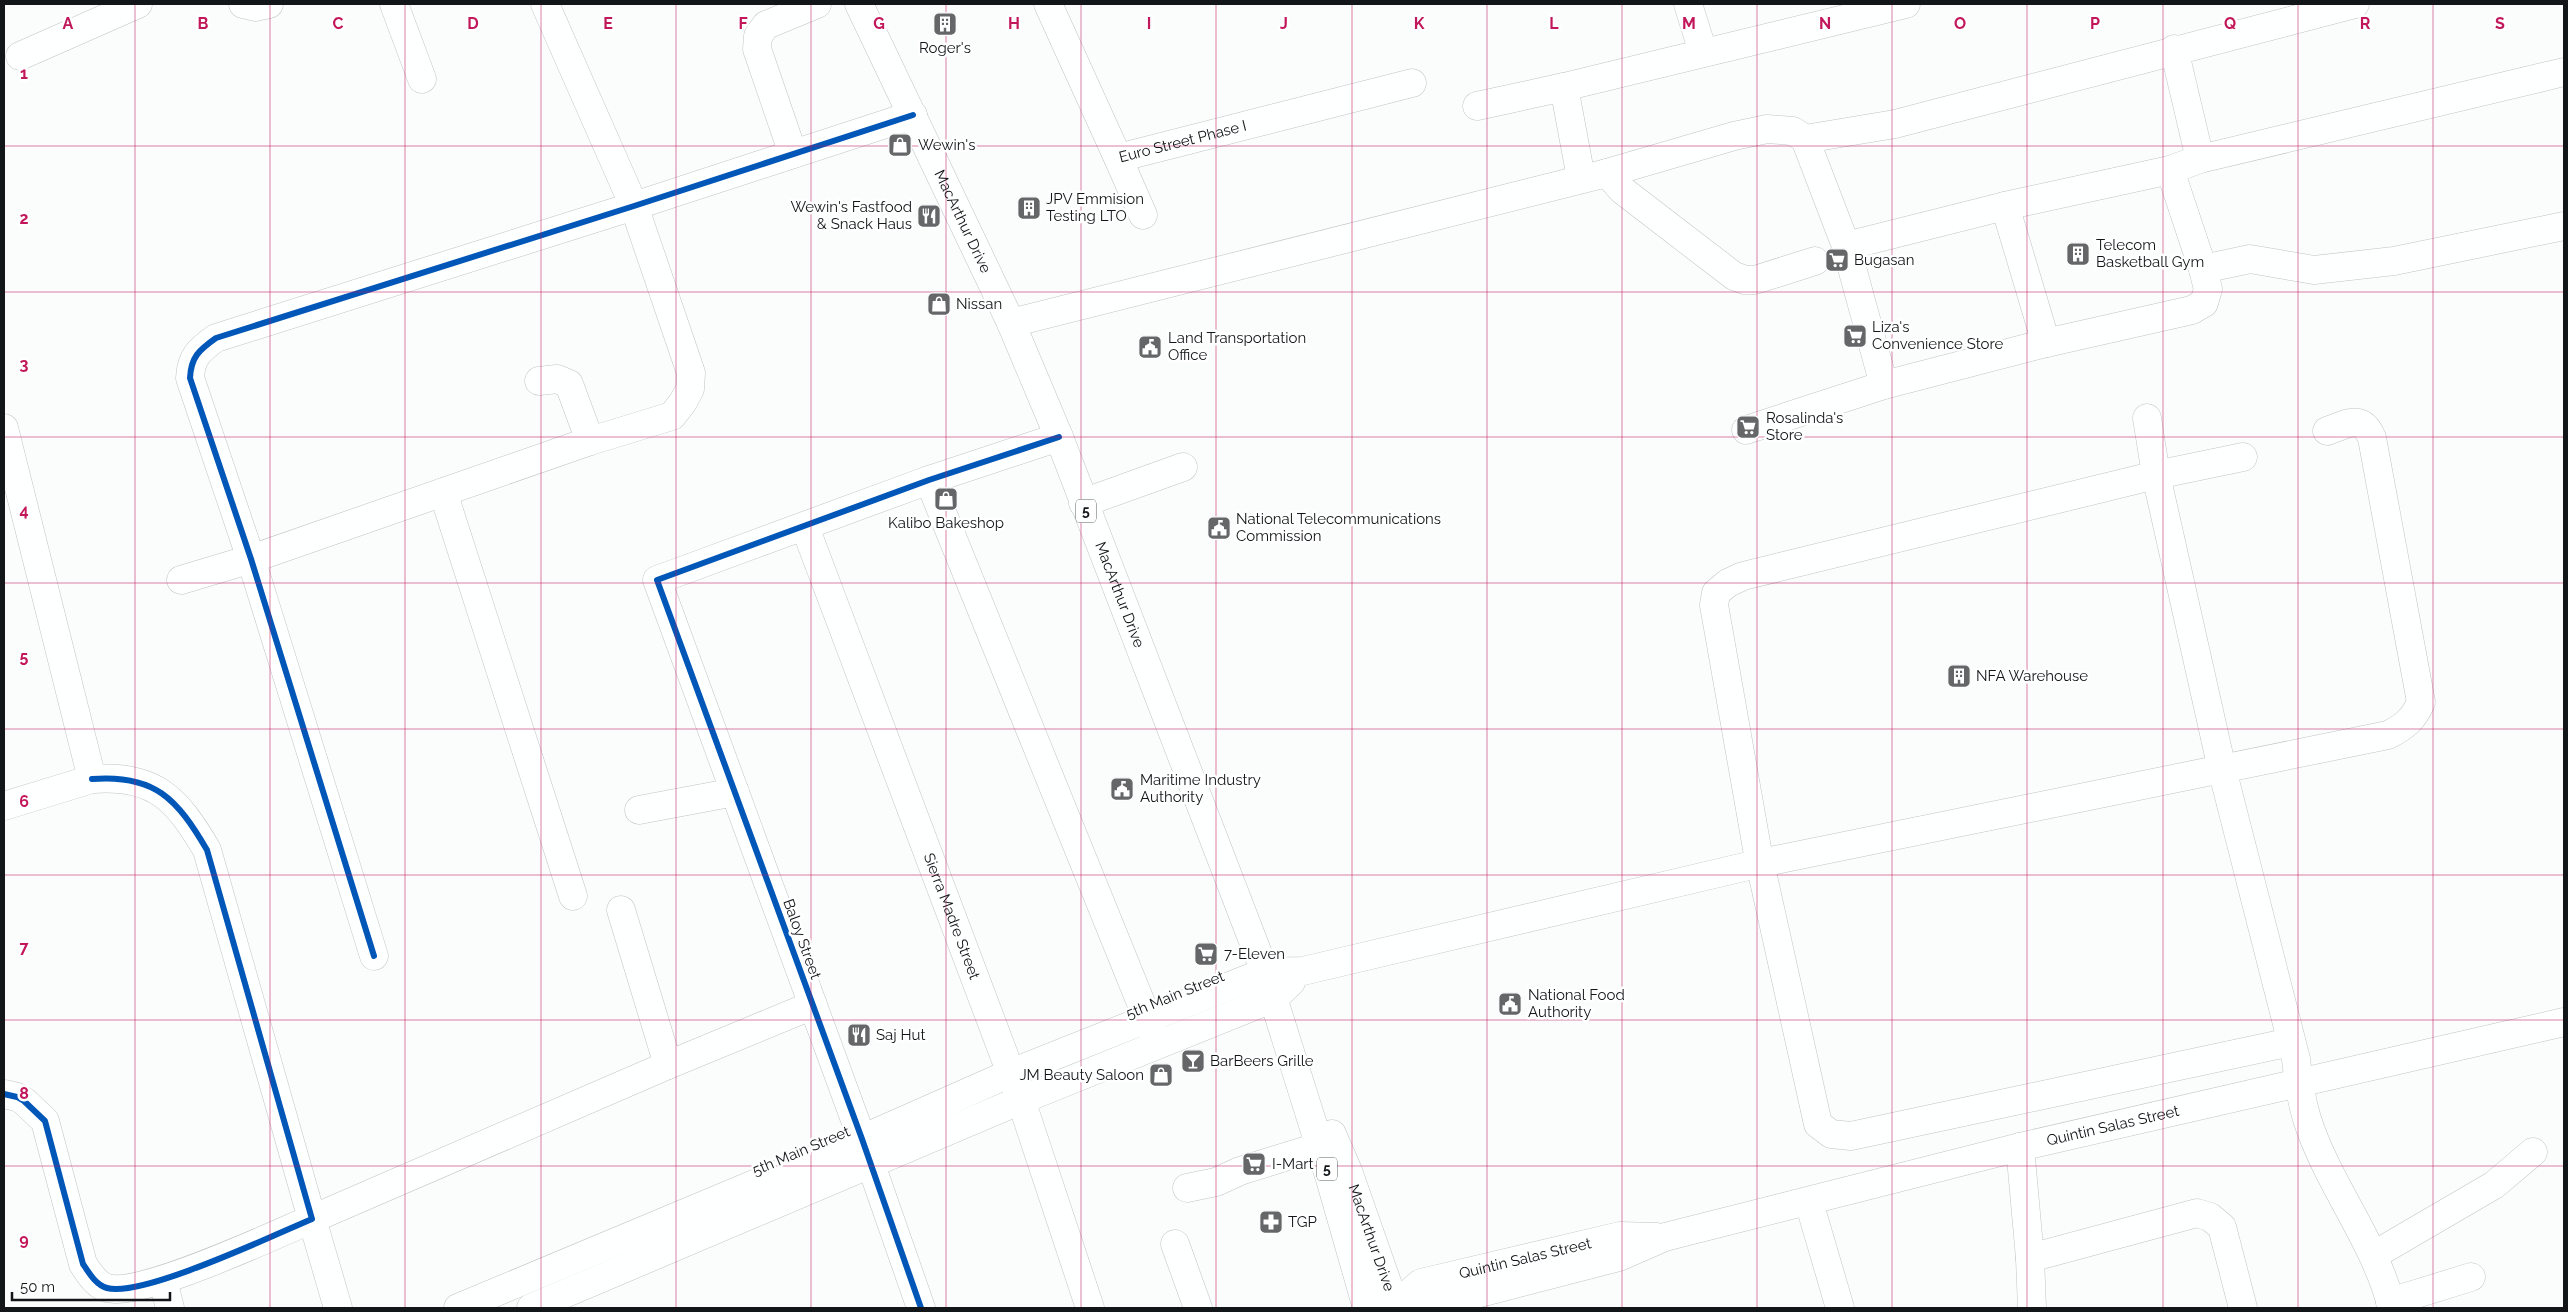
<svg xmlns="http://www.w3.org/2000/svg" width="2568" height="1312" font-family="Raleway,sans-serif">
  <rect width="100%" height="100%" fill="#fbfcfc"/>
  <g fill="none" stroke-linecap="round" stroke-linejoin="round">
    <!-- minor casing -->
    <g stroke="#c1c3c5" stroke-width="29">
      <g id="minor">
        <polyline points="243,4 255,7 269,4"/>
        <polyline points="394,4 422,79"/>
        <path id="s1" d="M 1048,4 L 1118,158 L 1412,83"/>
        <polyline points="1688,4 1703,52"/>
        <polyline points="2174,49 2200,159"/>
        <polyline points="20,56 138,4"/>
        <polyline points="1477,106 1564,87"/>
        <polyline points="793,154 757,49 758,36 766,25 817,4"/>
        <polyline points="1118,158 1143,215"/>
        <polyline points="1607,173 1734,136 1767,129 1793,131 1805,139 1895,124 2355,4"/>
        <polyline points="1581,178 1564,87 1906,4"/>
        <polyline points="2005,206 2046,343"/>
        <polyline points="1846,246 2005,206 2170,170 2200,159 2564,72"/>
        <polyline points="2203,269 2250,259 2314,270 2394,261 2564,226"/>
        <polyline points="1011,323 1607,173 1622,190 1734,276 1745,280 1755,280 1815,261"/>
        <polyline points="539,381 557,379 569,384 590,441"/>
        <polyline points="1884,385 2046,343 2192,310 2204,303 2208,289 2203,269 2170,170"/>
        <path d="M 2147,418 L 2156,475 L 2222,769 L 2296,1059 C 2298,1079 2301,1099 2307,1119 C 2328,1185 2375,1240 2392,1308"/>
        <polyline points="4,428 92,779 4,806"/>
        <polyline points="1746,430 1884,385 1846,246 1805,139"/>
        <polyline points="2243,457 2156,475 1743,576 1728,583 1716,593 1714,605 1758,854 1818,1124 1831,1134 1851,1136 2291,1042"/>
        <polyline points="929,480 1154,1035"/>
        <polyline points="443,492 573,896"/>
        <polyline points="1083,503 1183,467"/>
        <path id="s2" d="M 805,527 L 1021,1100 L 1090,1308"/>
        <polyline points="181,580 251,559 590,441 672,416 683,402 690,389 691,373 634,206 545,4"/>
        <polyline points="639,810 735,792"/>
        <polyline points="621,910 668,1065"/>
        <path d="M 374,956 L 251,559 L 190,378 C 191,357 199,350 216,338 L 634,206 L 913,115"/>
        <path d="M 4,1094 L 17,1097 L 24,1101 L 45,1121 L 83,1264 C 89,1273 96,1285 107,1288 C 141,1298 274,1235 312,1219 L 207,850 C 177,799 155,774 92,779"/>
        <polyline points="2020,1147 2030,1258 2032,1308"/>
        <polyline points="1187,1188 1216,1182 1240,1171 1320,1146"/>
        <polyline points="1809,1202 1840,1308"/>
        <polyline points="1175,1244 1198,1308"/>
        <polyline points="2374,1255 2494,1185 2533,1152"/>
        <polyline points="2030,1258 2197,1213 2210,1217 2222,1227 2243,1308"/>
        <polyline points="163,1280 170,1308"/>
        <polyline points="2390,1302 2471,1277"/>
        <polyline points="338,1308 312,1219 668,1065 813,1005"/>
        <path d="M 458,1308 L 862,1139 L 1011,1073 L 1265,972 L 1303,971 L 1761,863 L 2388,735 C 2404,727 2414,719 2421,702 L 2372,438 C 2362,413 2347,424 2327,431"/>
        <polyline points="531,1308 1021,1100 1274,998 1291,982"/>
        <polyline points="921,1308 862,1139 657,580 929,480 1059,437"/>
      </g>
    </g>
    <!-- major casing -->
    <g stroke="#c1c3c5" stroke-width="29">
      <g id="major">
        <path id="s3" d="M 859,4 L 1011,323 L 1059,437 L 1265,972 L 1330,1179 L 1367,1308"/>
        <path id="s4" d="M 1332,1134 L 1348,1171 L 1396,1308"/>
        <path id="s5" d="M 1395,1305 L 1421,1283 L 1620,1236 L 1656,1237"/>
        <path id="s6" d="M 1385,1308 L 1395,1305 L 1428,1305 L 1457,1299 L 1619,1257 L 1665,1237 L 2020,1147 L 2564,1022"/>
      </g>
    </g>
    <!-- minor -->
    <use href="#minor" stroke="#feffff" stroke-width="28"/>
    <!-- major -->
    <use href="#major" stroke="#feffff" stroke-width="28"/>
    <!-- cycleway casing -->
    <g stroke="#fff" stroke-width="9">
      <g id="cycleway">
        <path d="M 374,956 L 251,559 L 190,378 C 191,357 199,350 216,338 L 634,206 L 913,115"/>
        <path d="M 4,1094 L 17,1097 L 24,1101 L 45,1121 L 83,1264 C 89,1273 96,1285 107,1288 C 141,1298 274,1235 312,1219 L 207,850 C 177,799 155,774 92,779"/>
        <polyline points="921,1308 862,1139 657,580 929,480 1059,437"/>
      </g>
    </g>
    <!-- cycleway -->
    <use href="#cycleway" stroke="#0057b8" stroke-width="6"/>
  </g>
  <!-- grid -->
  <path fill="none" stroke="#c2185b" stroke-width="1" stroke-opacity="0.55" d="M 135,4 L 135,1308M 270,4 L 270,1308M 405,4 L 405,1308M 541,4 L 541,1308M 676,4 L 676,1308M 811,4 L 811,1308M 946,4 L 946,1308M 1081,4 L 1081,1308M 1216,4 L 1216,1308M 1352,4 L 1352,1308M 1487,4 L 1487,1308M 1622,4 L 1622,1308M 1757,4 L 1757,1308M 1892,4 L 1892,1308M 2027,4 L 2027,1308M 2163,4 L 2163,1308M 2298,4 L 2298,1308M 2433,4 L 2433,1308M 4,146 L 2564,146M 4,292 L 2564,292M 4,437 L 2564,437M 4,583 L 2564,583M 4,729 L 2564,729M 4,875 L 2564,875M 4,1020 L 2564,1020M 4,1166 L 2564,1166"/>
  <!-- icons -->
  <defs>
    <g id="building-square" transform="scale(1.25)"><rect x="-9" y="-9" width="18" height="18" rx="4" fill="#646668" stroke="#fff"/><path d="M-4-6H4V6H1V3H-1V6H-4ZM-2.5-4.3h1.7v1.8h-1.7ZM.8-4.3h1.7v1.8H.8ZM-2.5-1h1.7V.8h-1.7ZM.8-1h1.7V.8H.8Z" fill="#fff"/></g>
    <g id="shop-square" transform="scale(1.25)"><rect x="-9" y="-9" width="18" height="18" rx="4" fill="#646668" stroke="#fff"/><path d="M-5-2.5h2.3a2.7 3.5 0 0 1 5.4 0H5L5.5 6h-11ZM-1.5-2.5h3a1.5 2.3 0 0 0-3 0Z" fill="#fff"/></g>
    <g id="restaurant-square" transform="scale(1.25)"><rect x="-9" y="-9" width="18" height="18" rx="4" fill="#646668" stroke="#fff"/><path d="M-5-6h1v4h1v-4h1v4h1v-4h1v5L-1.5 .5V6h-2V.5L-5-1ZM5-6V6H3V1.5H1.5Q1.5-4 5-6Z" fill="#fff"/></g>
    <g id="supermarket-square" transform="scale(1.25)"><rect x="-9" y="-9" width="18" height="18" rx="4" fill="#646668" stroke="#fff"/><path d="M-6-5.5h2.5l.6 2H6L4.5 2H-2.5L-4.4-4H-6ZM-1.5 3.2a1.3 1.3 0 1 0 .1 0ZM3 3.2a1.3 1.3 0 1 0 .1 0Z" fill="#fff"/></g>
    <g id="civic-square" transform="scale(1.25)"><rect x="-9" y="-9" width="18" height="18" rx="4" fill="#646668" stroke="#fff"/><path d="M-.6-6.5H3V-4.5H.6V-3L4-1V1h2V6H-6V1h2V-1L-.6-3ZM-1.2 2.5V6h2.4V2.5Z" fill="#fff"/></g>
    <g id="bar-square" transform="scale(1.25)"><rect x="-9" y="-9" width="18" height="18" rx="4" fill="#646668" stroke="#fff"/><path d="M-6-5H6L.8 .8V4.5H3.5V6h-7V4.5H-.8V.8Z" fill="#fff"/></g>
    <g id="pharmacy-square" transform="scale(1.25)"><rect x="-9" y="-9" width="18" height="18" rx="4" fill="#646668" stroke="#fff"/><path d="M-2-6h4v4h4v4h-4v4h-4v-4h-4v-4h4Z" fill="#fff"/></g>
  </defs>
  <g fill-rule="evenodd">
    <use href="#building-square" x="945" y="24"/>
    <use href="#shop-square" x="900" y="145"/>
    <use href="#building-square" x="1029" y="208"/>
    <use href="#restaurant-square" x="929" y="216"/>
    <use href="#building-square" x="2078" y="254"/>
    <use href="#supermarket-square" x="1837" y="260"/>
    <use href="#shop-square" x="939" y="304"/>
    <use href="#supermarket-square" x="1855" y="336"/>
    <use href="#civic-square" x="1150" y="347"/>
    <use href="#supermarket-square" x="1748" y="427"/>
    <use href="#shop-square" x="946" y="499"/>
    <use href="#civic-square" x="1219" y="528"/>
    <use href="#building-square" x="1959" y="676"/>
    <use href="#civic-square" x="1122" y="789"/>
    <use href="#supermarket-square" x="1206" y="954"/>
    <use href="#civic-square" x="1510" y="1004"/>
    <use href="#restaurant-square" x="859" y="1035"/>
    <use href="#bar-square" x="1193" y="1061"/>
    <use href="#shop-square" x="1161" y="1075"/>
    <use href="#supermarket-square" x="1254" y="1164"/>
    <use href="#pharmacy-square" x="1271" y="1222"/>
  </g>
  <g text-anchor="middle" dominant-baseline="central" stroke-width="5" stroke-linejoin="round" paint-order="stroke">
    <!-- shield labels -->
    <g fill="#fff" stroke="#5a5c5e" stroke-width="1">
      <rect x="1076" y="499.5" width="20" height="23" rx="4"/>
      <rect x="1317" y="1157.5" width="20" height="23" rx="4"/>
    </g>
    <g font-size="14" font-weight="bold" fill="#131619">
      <text x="1086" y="511">5</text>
      <text x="1327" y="1169">5</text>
    </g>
    <!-- poi labels -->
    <g font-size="15" fill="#131619" stroke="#fff" text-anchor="start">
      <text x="945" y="48" text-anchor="middle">Roger's</text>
      <text x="918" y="145">Wewin's</text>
      <text x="1046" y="199">JPV Emmision<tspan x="1046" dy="17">Testing LTO</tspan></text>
      <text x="912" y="207" text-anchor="end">Wewin's Fastfood<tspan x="912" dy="17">&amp; Snack Haus</tspan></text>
      <text x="2096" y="245">Telecom<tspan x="2096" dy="17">Basketball Gym</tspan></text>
      <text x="1854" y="260">Bugasan</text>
      <text x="956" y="304">Nissan</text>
      <text x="1872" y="327">Liza's<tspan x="1872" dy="17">Convenience Store</tspan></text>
      <text x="1168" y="338">Land Transportation<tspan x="1168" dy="17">Office</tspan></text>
      <text x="1766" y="418">Rosalinda's<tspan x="1766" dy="17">Store</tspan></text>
      <text x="1236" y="519">National Telecommunications<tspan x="1236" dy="17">Commission</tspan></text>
      <text x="946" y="523" text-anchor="middle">Kalibo Bakeshop</text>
      <text x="1976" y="676">NFA Warehouse</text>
      <text x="1140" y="780">Maritime Industry<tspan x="1140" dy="17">Authority</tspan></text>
      <text x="1224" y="954">7-Eleven</text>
      <text x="1528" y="995">National Food<tspan x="1528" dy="17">Authority</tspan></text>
      <text x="876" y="1035">Saj Hut</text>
      <text x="1210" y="1061">BarBeers Grille</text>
      <text x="1144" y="1075" text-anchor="end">JM Beauty Saloon</text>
      <text x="1272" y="1164">I-Mart</text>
      <text x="1288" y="1222">TGP</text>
    </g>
    <!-- street labels -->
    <g font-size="15" fill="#131619" stroke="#fff">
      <text stroke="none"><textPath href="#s1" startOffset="236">Euro Street Phase I</textPath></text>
      <text stroke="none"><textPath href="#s3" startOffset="241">MacArthur Drive</textPath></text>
      <text stroke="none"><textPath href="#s3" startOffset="646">MacArthur Drive</textPath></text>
      <text stroke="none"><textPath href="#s2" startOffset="416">Sierra Madre Street</textPath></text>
      <text transform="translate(802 939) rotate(70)">Baloy Street</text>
      <text transform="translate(1175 995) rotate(-22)">5th Main Street</text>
      <text stroke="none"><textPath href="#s6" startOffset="752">Quintin Salas Street</textPath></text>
      <text transform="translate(801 1151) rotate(-23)">5th Main Street</text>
      <text stroke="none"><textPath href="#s4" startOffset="111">MacArthur Drive</textPath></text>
      <text stroke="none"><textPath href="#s5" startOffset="141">Quintin Salas Street</textPath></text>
    </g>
  </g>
  <g font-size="16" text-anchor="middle" font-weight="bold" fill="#c2185b" stroke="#fff" stroke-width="5" stroke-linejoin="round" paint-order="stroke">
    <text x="68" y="29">A</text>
    <text x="203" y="29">B</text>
    <text x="338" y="29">C</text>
    <text x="473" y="29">D</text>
    <text x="608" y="29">E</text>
    <text x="743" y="29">F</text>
    <text x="879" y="29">G</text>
    <text x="1014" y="29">H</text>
    <text x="1149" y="29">I</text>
    <text x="1284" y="29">J</text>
    <text x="1419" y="29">K</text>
    <text x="1554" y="29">L</text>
    <text x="1689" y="29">M</text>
    <text x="1825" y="29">N</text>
    <text x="1960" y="29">O</text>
    <text x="2095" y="29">P</text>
    <text x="2230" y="29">Q</text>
    <text x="2365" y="29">R</text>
    <text x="2500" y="29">S</text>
    <text x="24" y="79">1</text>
    <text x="24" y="224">2</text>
    <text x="24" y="370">3</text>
    <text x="24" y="516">4</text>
    <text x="24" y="662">5</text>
    <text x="24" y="807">6</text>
    <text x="24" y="953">7</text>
    <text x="24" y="1099">8</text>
    <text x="24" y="1245">9</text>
  </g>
  <!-- border -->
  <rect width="2568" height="1312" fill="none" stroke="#131619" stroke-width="10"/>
  <!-- scale -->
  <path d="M12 1292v8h158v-8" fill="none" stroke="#131619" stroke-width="2.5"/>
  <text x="20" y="1292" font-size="15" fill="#131619" stroke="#ffffff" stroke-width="4" paint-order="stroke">50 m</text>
</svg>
